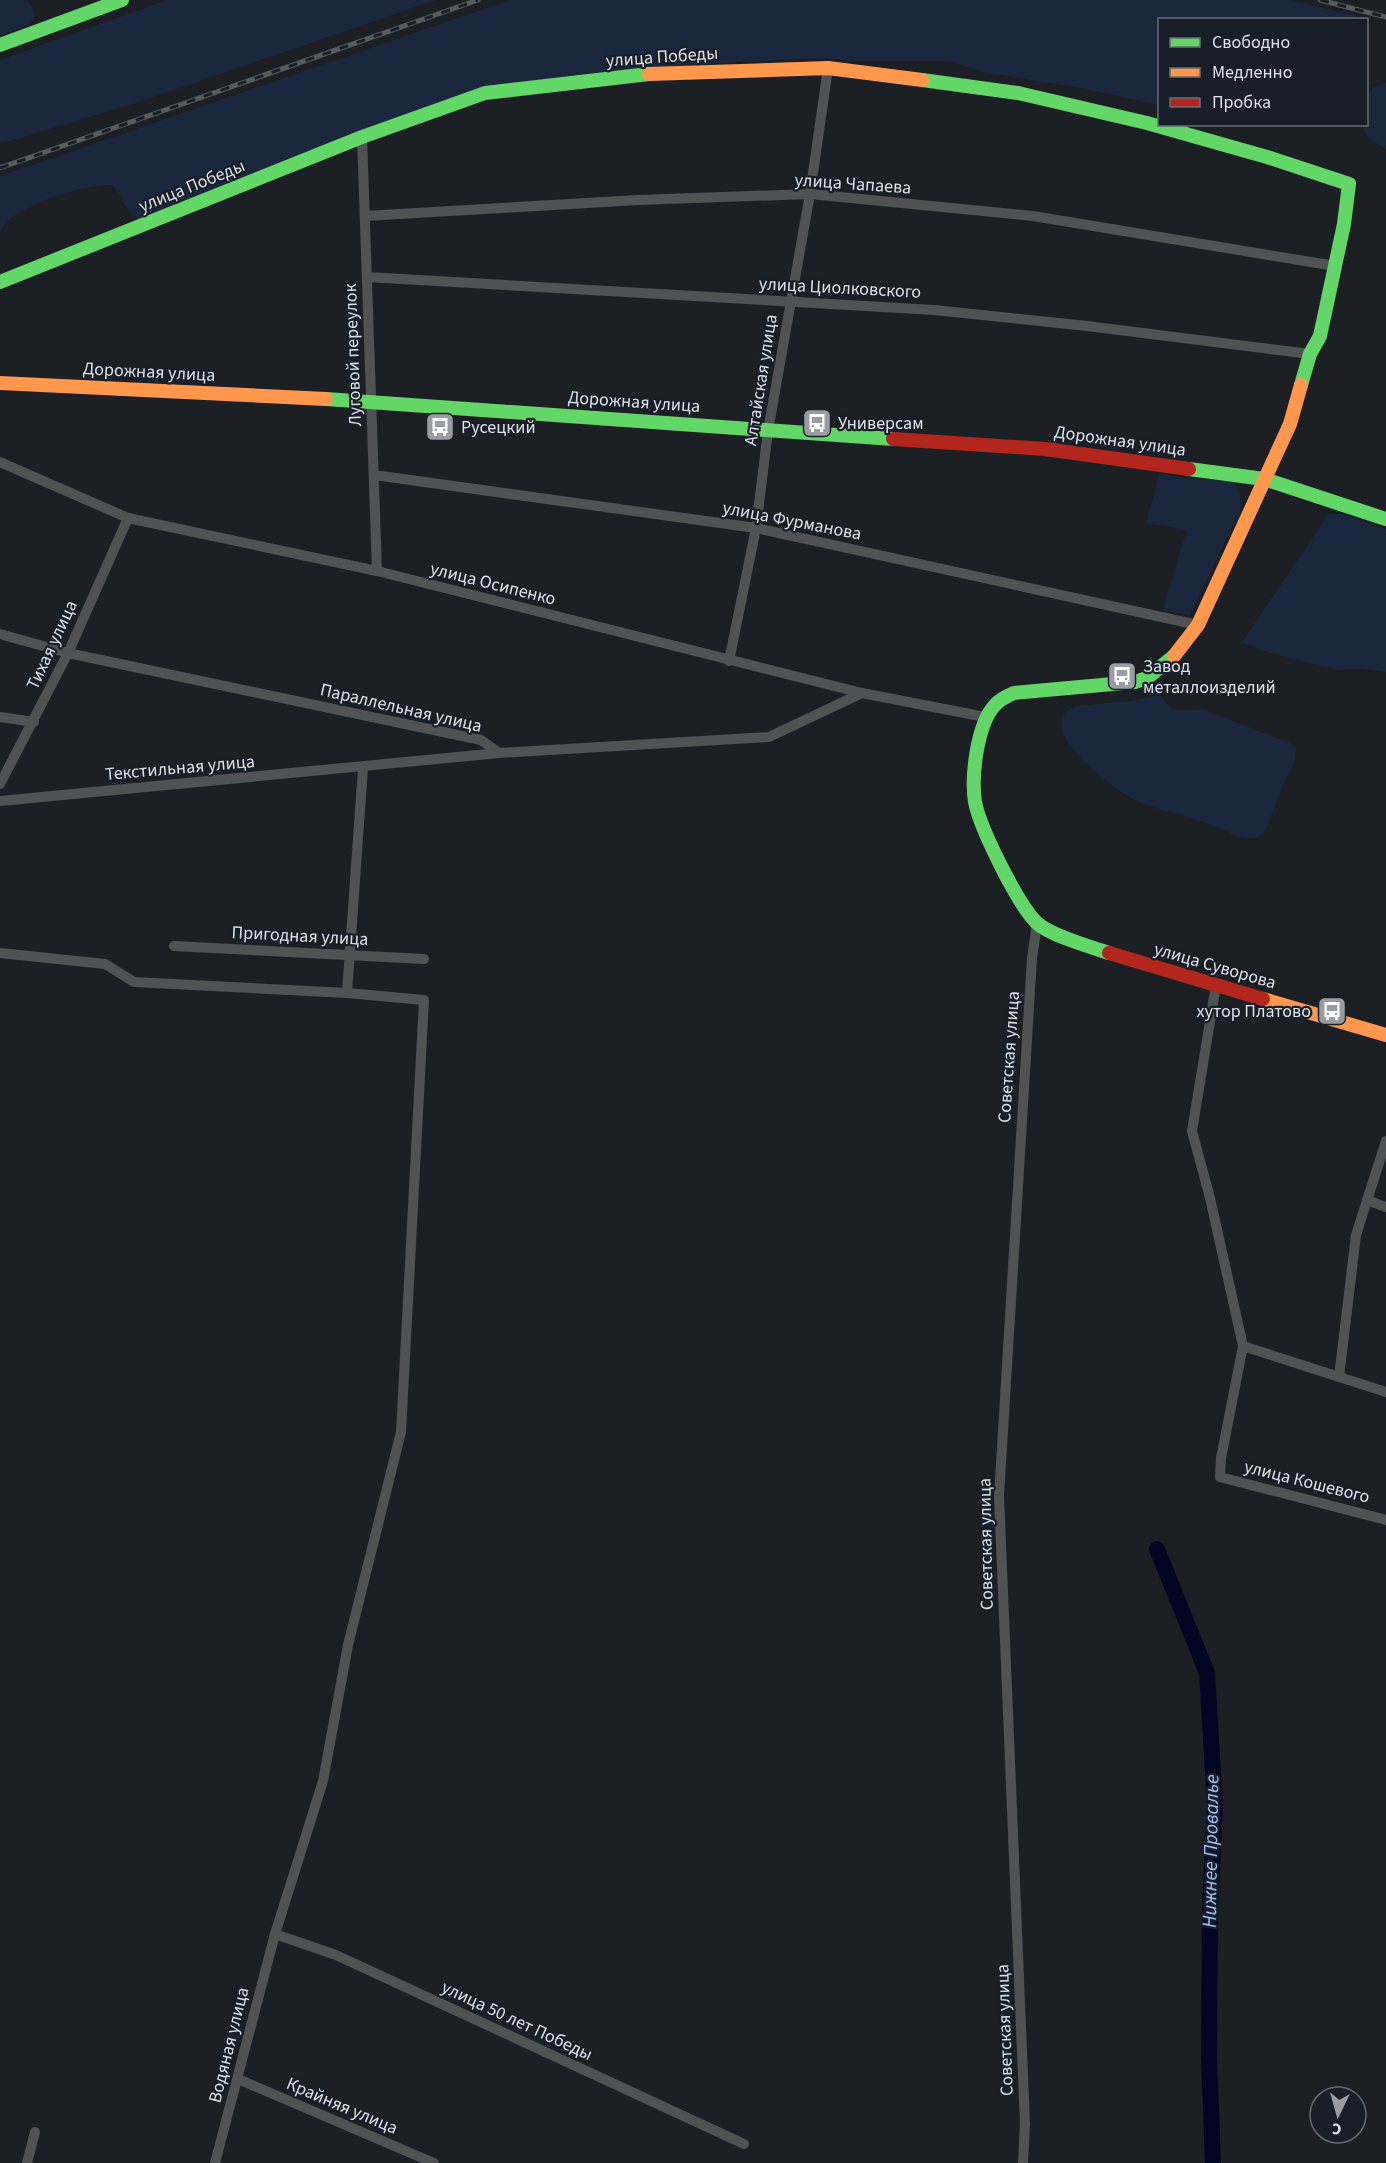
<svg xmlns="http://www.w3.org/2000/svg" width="1386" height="2163" font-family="'Source Sans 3',sans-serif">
  <rect width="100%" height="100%" fill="#1c2024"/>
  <!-- green -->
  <g fill="#1a273d">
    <polygon points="0,0 27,0 34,11 34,20 21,28 0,35"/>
    <polygon points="167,0 436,0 139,102 0,144 0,60"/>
    <path d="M 510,0 L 1291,0 L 1357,16 L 1357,20 L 1160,20 L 1159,105 L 1086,89 L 983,72 L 949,61 L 858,61 L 826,58 L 718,63 L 600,75 L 491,88 L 138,220 L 129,212 L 113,185 C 88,183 5,207 0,234 L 0,176 Z"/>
    <polygon points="1386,83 1386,149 1368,138 1361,125 1366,124 1367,95 1374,87"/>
    <polygon points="1159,475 1235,482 1243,504 1190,615 1163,610 1187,530 1146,523"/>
    <polygon points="1329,514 1343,514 1386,529 1386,672 1361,669 1338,670 1277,655 1242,642"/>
    <path d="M 1158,695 C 1165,698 1166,706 1173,709 C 1183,713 1194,708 1204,710 L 1290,743 L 1296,748 L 1295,762 L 1285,780 L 1265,831 L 1258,837 C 1252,839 1246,839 1240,837 C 1230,833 1220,828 1210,824 C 1183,814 1147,809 1123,793 C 1104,780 1031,725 1076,706 L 1131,701 Z"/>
  </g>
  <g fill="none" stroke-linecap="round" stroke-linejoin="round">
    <!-- river -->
    <polyline stroke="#030523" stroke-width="16" points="1157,1549 1207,1673 1215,1805 1210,1909 1209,2056 1213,2163"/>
    <!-- street -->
    <g stroke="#515254" stroke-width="10">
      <polyline points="362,137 377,571"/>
      <polyline points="365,216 638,200 810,194 1033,216 1335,266"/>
      <polyline points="367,277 934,310 1087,326 1310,354"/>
      <polyline points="0,462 128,518 377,571 862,693 985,717"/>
      <polyline points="374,475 756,528 1198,625"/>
      <polyline points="0,634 68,653 481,740 499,753"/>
      <polyline points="729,661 756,528 768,431 810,194 828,68"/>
      <polyline points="0,717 34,722"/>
      <polyline points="0,784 68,653 128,518"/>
      <polyline points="0,801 499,753 769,737 862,693"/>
      <polyline points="174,946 424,959"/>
      <polyline points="0,953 105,964 134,982 347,993 424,1000 401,1432 348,1645 323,1781 275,1934 215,2163"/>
      <polyline points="1216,985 1192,1131 1210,1198 1243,1346 1221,1458 1220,1477 1386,1520"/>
      <polyline points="347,993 363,768"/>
      <polyline points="1367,1200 1386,1207"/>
      <polyline points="1243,1346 1386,1392"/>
      <polyline points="1339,1377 1356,1235 1386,1141"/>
      <polyline points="275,1934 336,1955 744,2144"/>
      <polyline points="238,2079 434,2163"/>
      <polyline points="27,2163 35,2132"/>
      <polyline points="1023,2163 1025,2124 999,1496 1032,958 1037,924"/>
    </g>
    <!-- fast -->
    <g stroke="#63d668" stroke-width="14">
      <polyline points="0,45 122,0"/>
      <polyline points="922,80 1018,93 1147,123 1267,157 1349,184 1344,224 1320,336 1310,354 1301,385"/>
      <polyline points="0,282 362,137 485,93 649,74"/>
      <polyline points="326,399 893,439"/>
      <polyline points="1189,469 1264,479 1386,519"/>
      <path d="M 1109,953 C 1091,947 1051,936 1037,923 C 1018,905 980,828 975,802 C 971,777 977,724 995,705 C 1000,699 1007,696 1014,693 L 1135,682 L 1147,678 L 1174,656"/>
    </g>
    <!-- slow -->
    <g stroke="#ff974d" stroke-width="14">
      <polyline points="649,74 828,68 922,80"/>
      <polyline points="0,383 326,399"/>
      <polyline points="1174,656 1198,625 1290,424 1301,385"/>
      <polyline points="1263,999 1386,1035"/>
    </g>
    <!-- jam -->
    <g stroke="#b3261e" stroke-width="14">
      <polyline points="893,439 1045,449 1189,469"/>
      <polyline points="1109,953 1263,999"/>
    </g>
    <!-- rail casing -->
    <g stroke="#585c5e" stroke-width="5">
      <g id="rail">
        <polyline points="1320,0 1386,17"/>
        <polyline points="0,168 478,0"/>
      </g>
    </g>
    <!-- rail -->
    <use href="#rail" stroke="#191f28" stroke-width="3" stroke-dasharray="9" stroke-linecap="butt"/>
  </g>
  <!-- icons -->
  <defs>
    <g id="bus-square" transform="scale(1.5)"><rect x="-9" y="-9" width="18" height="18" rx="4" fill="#999da3" stroke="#191f28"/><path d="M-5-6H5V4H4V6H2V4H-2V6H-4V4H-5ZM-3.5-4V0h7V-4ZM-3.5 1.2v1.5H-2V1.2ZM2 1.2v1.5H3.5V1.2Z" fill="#fff"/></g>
  </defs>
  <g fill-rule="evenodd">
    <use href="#bus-square" x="817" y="423"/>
    <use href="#bus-square" x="440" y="427"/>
    <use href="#bus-square" x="1122" y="676"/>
    <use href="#bus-square" x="1332" y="1011"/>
  </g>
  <g text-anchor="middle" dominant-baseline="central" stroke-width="4.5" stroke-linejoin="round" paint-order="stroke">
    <!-- street labels -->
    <g font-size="18" fill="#dce0e7" stroke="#191f28">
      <text transform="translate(662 57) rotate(-4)">улица Победы</text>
      <text transform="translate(853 184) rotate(4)">улица Чапаева</text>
      <text transform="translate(192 186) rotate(-22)">улица Победы</text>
      <text transform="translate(840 288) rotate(3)">улица Циолковского</text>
      <text transform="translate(353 355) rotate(-92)">Луговой переулок</text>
      <text transform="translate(149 372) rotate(3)">Дорожная улица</text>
      <text transform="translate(761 380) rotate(-81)">Алтайская улица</text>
      <text transform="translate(634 402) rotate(4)">Дорожная улица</text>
      <text transform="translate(1120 441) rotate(8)">Дорожная улица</text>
      <text transform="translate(792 521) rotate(11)">улица Фурманова</text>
      <text transform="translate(493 584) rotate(14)">улица Осипенко</text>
      <text transform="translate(52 645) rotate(-65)">Тихая улица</text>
      <text transform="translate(401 708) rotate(13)">Параллельная улица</text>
      <text transform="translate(180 768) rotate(-5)">Текстильная улица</text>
      <text transform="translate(300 936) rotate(3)">Пригодная улица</text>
      <text transform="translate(1215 966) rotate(16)">улица Суворова</text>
      <text transform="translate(1009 1057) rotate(-86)">Советская улица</text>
      <text transform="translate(1307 1482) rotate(14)">улица Кошевого</text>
      <text transform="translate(986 1544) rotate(-91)">Советская улица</text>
      <text transform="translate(517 2021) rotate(25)">улица 50 лет Победы</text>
      <text transform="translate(1005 2030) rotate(-92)">Советская улица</text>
      <text transform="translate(229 2045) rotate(-76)">Водяная улица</text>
      <text transform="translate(342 2106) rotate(23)">Крайняя улица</text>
    </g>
    <!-- poi labels -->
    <g font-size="18" fill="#dce0e7" stroke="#191f28" text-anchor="start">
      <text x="838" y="423">Универсам</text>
      <text x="461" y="427">Русецкий</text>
      <text x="1143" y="666">Завод<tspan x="1143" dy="21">металлоизделий</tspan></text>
      <text x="1311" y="1011" text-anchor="end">хутор Платово</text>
    </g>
    <!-- water labels -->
    <g font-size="20" font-style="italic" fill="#a1c0f6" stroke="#191f28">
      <text transform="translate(1211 1851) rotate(-89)">Нижнее Провалье</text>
    </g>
  </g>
  <!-- legend -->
  <rect x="1158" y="18" width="210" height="108" fill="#191f28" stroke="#676c74" stroke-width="1.5"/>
  <rect x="1170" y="38" width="30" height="9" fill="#63d668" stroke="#676c74" stroke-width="1.5"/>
  <text x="1212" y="48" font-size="18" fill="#dce0e7">Свободно</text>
  <rect x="1170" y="68" width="30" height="9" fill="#ff974d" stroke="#676c74" stroke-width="1.5"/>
  <text x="1212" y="78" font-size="18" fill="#dce0e7">Медленно</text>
  <rect x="1170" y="98" width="30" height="9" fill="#b3261e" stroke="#676c74" stroke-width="1.5"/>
  <text x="1212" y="108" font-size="18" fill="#dce0e7">Пробка</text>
  <!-- north arrow -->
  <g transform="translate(1338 2115) rotate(185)"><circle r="28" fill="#191f28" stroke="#676c74" stroke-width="1.5"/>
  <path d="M0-4.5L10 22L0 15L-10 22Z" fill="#999da3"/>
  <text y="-9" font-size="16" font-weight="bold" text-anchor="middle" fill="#dce0e7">С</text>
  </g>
</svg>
